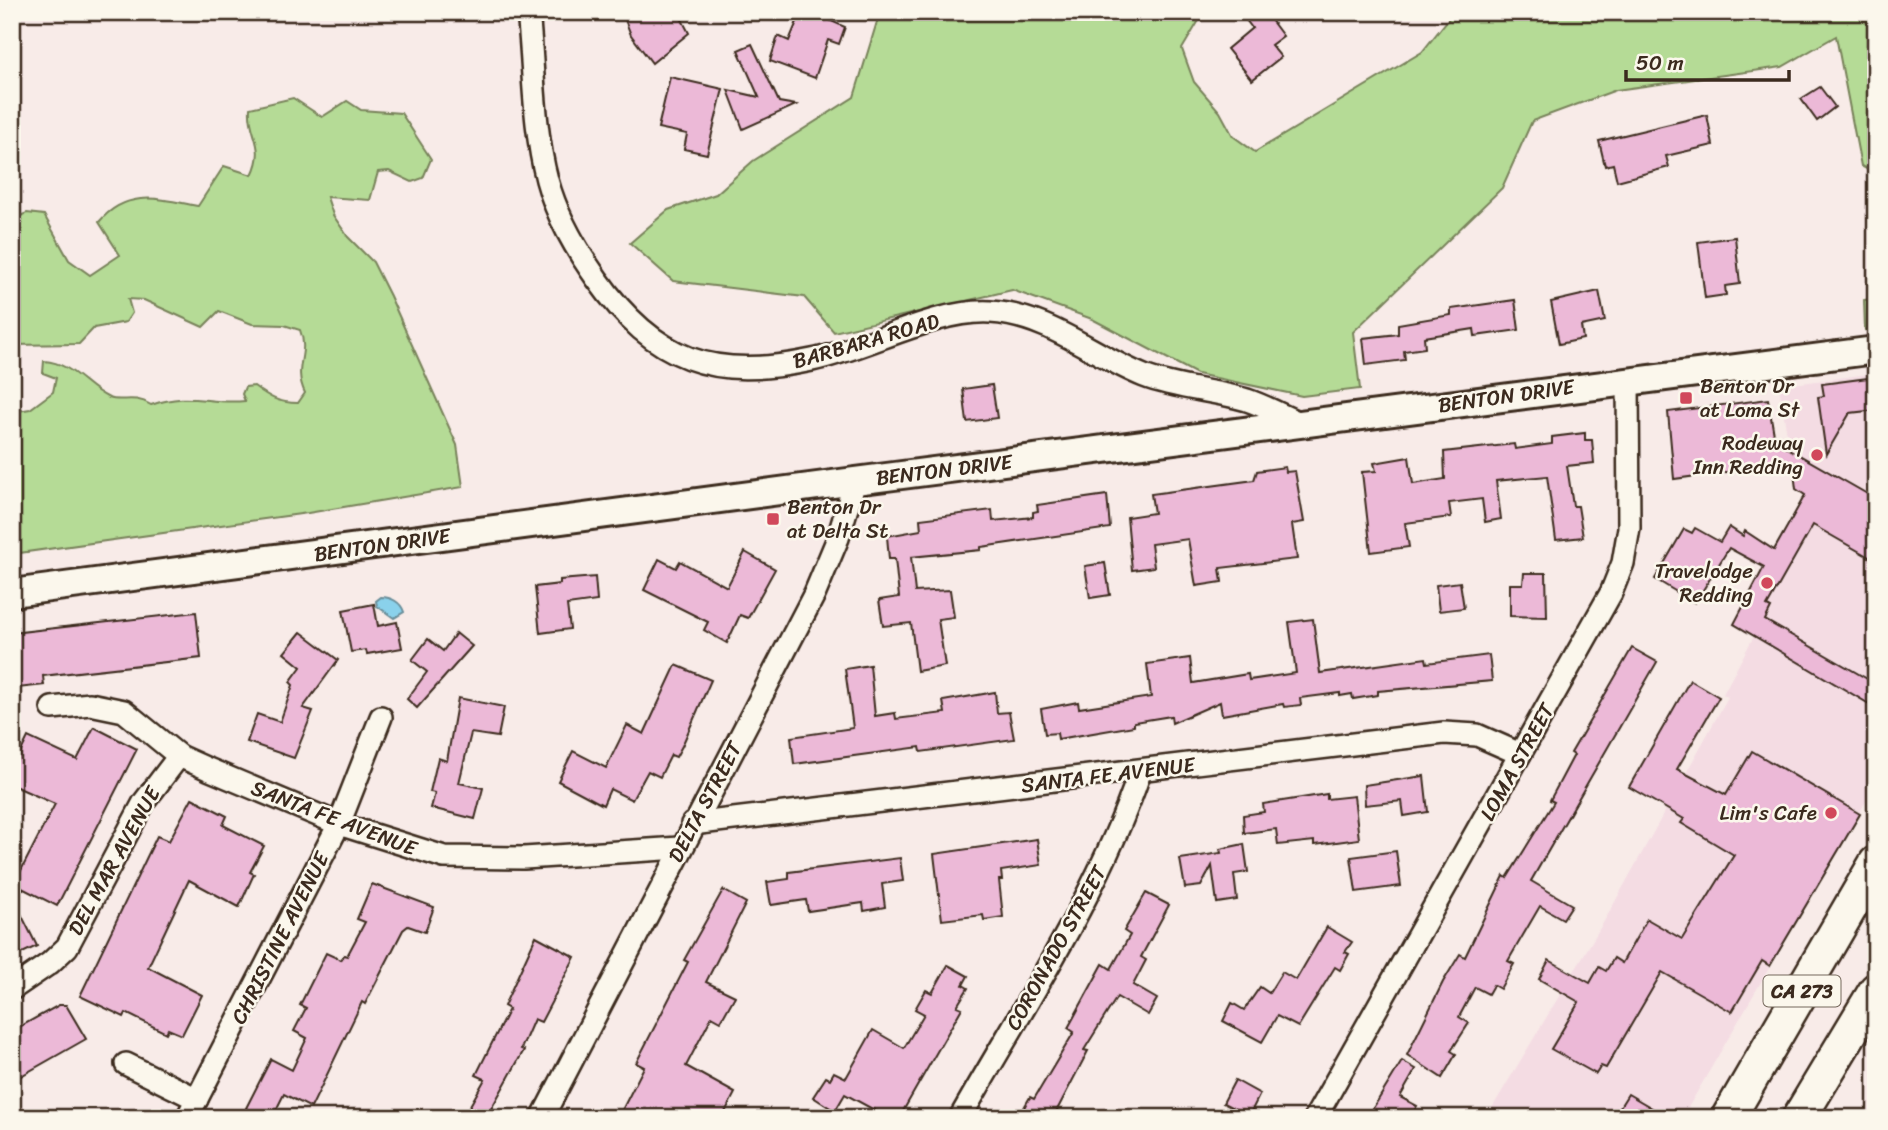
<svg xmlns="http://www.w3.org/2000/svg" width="1888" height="1130" font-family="Sriracha,sans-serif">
  <rect width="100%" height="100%" fill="#f8ebe8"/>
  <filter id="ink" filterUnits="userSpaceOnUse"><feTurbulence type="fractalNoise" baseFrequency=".0143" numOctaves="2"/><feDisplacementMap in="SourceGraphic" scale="14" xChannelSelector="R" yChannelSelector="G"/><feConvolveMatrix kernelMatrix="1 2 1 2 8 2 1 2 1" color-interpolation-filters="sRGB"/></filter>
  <g filter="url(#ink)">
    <!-- built -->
    <polygon fill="#f4dce3" points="1876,373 1876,784 1682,1118 1486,1118 1606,918 1728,697 1723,694 1754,636 1734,624 1741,613 1739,611 1795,512 1800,514 1809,497 1796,489 1779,386"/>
    <!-- green -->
    <g fill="#b5db96" stroke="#78825a" stroke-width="2">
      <polygon points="880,12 1204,12 1182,49 1194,82 1220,112 1233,136 1255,152 1422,52 1454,12 1876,12 1876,174 1861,166 1836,36 1782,67 1616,90 1532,121 1502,188 1353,332 1360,389 1302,396 1197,374 1092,319 1012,290 834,332 804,297 673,281 630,243 668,210 716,194 753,161 854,97"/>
      <path d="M 293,98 L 322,117 L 347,101 L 361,110 L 401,113 L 431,159 L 423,178 L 412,182 L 389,171 L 378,172 L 370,200 L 327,197 L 333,215 L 348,237 L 373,262 L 390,296 L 457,445 L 463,487 L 308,513 L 12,554 L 12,412 L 30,409 L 53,392 L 56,378 L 43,373 L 44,361 C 73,363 85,387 109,398 C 122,403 133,394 151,405 C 190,391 208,405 245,401 L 242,394 L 245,387 L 254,386 C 269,397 278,403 298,403 L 305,393 C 292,366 310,355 300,330 L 284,325 L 252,324 L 219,311 L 203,327 L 144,300 L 128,299 L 132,313 L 126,322 L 94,328 L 79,344 L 12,345 L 12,219 L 27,213 L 44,215 L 69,260 L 90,275 L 120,255 L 99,222 C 127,188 161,199 198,206 L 224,166 L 252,175 C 267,144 248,136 250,108 Z"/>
      <polygon points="1876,298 1876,328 1865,330 1864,300"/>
    </g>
    <!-- water -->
    <path fill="#8ad1eb" stroke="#6a8e99" stroke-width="2" d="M 381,597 C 391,597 401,602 404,612 L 394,618 L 377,606 L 376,601 Z"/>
    <!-- building -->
    <g fill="#ecb9d7" stroke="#3b2a1e" stroke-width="2">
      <polygon points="622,12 678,12 689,33 652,63 631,35"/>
      <polygon points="801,12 811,12 845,27 839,44 828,40 815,78 770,61 778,36 789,41"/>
      <polygon points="1240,12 1265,12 1283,36 1271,45 1281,57 1252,80 1227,49 1252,28"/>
      <polygon points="752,44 779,102 796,105 743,129 728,90 759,97 738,50"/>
      <polygon points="670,77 723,89 707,154 684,149 687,134 658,128"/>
      <polygon points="1820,87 1835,107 1817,121 1801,99"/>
      <polygon points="1707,115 1713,145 1666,156 1669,167 1617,181 1613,164 1605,166 1599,141"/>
      <polygon points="1735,237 1740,284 1725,286 1726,295 1705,298 1698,242"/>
      <polygon points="1599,291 1605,321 1581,326 1583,339 1559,344 1551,302"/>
      <polygon points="1515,300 1519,330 1475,336 1474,329 1424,337 1425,348 1404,351 1405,360 1366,365 1363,338 1398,334 1398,324 1451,315 1451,309"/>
      <polygon points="1876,377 1876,410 1850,413 1826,454 1818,397 1824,396 1822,384"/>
      <polygon points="992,385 997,418 967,422 963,389"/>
      <polygon points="1768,399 1775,441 1876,499 1876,561 1813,525 1767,606 1771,608 1765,620 1876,684 1876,708 1734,624 1764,567 1729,548 1695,603 1655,579 1684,529 1692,533 1695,528 1720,542 1729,527 1743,536 1745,531 1774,550 1805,495 1796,489 1793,463 1674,479 1668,412"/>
      <polygon points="1585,433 1585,440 1592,440 1594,463 1567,466 1573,506 1578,506 1583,537 1556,540 1547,476 1496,481 1501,519 1485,522 1482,499 1449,503 1451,517 1405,523 1409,547 1371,552 1362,472 1376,471 1374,463 1409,457 1413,484 1445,479 1444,452 1514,444 1515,449 1552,444 1552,437"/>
      <polygon points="1285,467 1286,472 1295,471 1304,522 1292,524 1297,559 1220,568 1222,582 1196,586 1188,539 1151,544 1154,567 1132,570 1127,517 1154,513 1151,494 1254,480 1257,471"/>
      <polygon points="1107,495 1110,528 981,547 981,550 911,557 915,592 950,590 954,617 938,619 945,666 917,671 911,623 883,626 879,600 899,597 895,559 889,559 887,536 921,530 920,519 992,510 993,521 1033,517 1033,512 1038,511 1037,505"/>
      <polygon points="745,552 775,569 748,618 740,615 727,643 704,630 708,622 644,590 659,559 676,568 680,561 727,587"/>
      <polygon points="1105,563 1110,595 1090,598 1085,566"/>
      <polygon points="1524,573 1546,573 1547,617 1510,616 1510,584 1523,584"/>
      <polygon points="595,577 597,601 567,605 570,629 540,633 535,587 560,584 560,580"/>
      <polygon points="1460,582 1464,608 1439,611 1436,585"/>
      <polygon points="374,604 378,626 397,622 402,648 367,654 366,650 351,652 343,610"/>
      <polygon points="196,612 201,658 43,676 44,685 18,688 12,633"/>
      <polygon points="1313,619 1320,673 1426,658 1427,663 1489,655 1492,681 1378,691 1378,695 1353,699 1352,694 1340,696 1340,693 1300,698 1301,705 1284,707 1283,704 1222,715 1220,702 1172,723 1171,716 1134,722 1134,726 1058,739 1057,733 1045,734 1041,709 1078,702 1079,708 1151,697 1147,664 1190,658 1193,683 1248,674 1249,680 1296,673 1289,622"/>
      <polygon points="301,632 338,660 303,708 313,711 294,758 247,742 257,714 280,722 293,685 290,682 301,667 284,653"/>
      <polygon points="456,633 472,646 417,708 407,699 427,672 412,660 428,639 443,651"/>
      <polygon points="1632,648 1657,662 1531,881 1572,905 1563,919 1540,906 1508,961 1514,964 1500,989 1493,985 1488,994 1475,987 1459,1017 1469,1023 1451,1051 1456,1054 1442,1078 1407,1055 1443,982 1460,954 1465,957 1504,876 1507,878 1554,802 1550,800 1574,755 1571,753"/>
      <polygon points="676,665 711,680 682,746 676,757 671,755 660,777 648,771 632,800 610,789 603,805 558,781 573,751 606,768 627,725 644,734"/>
      <polygon points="870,665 875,716 895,713 896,719 945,713 943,701 995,692 997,713 1009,712 1014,739 921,752 920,747 794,764 791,737 853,728 845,669"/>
      <polygon points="1690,680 1719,697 1677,769 1726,795 1752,751 1860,814 1770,966 1762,961 1732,1012 1662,972 1606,1068 1601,1066 1596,1074 1551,1049 1579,1002 1539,979 1549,960 1590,983 1599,967 1606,971 1614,958 1622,963 1647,919 1682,939 1734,855 1681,823 1684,819 1629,787"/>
      <polygon points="458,698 504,707 498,737 471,733 459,783 483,788 475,819 431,808 435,793 430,792 438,758 447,761"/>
      <polygon points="94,727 137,749 57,906 14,884 55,804 12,785 12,770 28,737 77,760"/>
      <polygon points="1424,776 1428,812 1404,816 1402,801 1365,805 1364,785"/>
      <polygon points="1327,794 1327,799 1354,796 1359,839 1314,845 1314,841 1278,845 1276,829 1244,833 1243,815 1264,812 1263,804"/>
      <polygon points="192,798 227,816 223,825 264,846 250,872 254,874 239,907 189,880 148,967 202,995 182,1035 168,1029 166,1033 126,1013 124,1017 80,996 157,836 169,841"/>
      <polygon points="1037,839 1041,865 1001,871 1002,880 999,880 1003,917 984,920 983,915 942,920 934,854"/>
      <polygon points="1244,844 1248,872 1234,874 1237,900 1217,903 1212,866 1201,886 1185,888 1180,859 1221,853 1220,849"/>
      <polygon points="1396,851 1401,886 1356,892 1351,857"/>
      <polygon points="900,858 903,881 882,884 885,907 864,911 863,903 808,911 806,900 771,905 767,882 789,879 789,872"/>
      <polygon points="372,884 434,907 425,932 408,926 403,930 365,1004 362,1002 311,1108 284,1094 272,1118 244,1118 248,1110 246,1108 271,1059 292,1070 307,1038 294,1031 306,1008 300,1005 326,953 341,960 344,955 347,956 365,922 357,919"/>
      <polygon points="723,890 746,903 706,982 735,996 721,1021 712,1016 686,1066 735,1093 722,1118 618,1118 644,1067 636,1063 688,962 684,960"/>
      <polygon points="1146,893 1169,905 1141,957 1146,960 1133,985 1157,999 1148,1015 1117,997 1084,1050 1088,1051 1056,1112 1064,1118 1018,1118 1030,1097 1034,1099 1074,1032 1068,1028 1103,964 1111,969 1130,935 1124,931"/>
      <polygon points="12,896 37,946 12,958"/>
      <polygon points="1327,927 1352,942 1345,952 1349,954 1340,970 1335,967 1298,1027 1277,1016 1262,1042 1223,1021 1232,1003 1244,1010 1260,987 1269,993 1282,972 1296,980"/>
      <polygon points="536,936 575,957 541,1022 534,1019 521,1049 524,1050 486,1118 463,1118 485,1079 476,1075 509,1009 504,1006"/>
      <polygon points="948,965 968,976 963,985 968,988 957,1006 962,1008 899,1118 875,1118 878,1112 845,1094 835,1111 813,1097 826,1077 830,1079 834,1072 846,1078 873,1030 904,1048 924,1014 915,1009 926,990 932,993"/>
      <polygon points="59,1005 66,1005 86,1039 12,1081 12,1031"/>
      <polygon points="1402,1061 1416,1069 1400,1097 1417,1106 1410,1118 1367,1118"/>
      <polygon points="1235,1080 1260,1094 1249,1116 1223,1103"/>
      <polygon points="1628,1094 1669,1118 1613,1118"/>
    </g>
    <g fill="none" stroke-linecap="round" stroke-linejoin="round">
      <!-- minor casing -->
      <g stroke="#3b2a1e" stroke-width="26">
        <g id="minor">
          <path d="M 528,12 C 534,67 533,127 547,180 C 557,217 575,248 597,279 C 655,361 713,381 812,360 C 866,349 936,309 990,312 C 1048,315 1092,355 1144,376 C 1178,389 1213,390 1247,400 C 1265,406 1283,416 1300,423"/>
          <polyline points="52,708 90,704 124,711 179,756 208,769 339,824 444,857 524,858 680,848"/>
          <polyline points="692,824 1444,733 1477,735 1520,754"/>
          <polyline points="12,989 50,963 67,947 144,802 179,756"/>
          <polyline points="126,1064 197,1099"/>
          <polyline points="187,1118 339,824 381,717"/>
          <polyline points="542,1118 815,593 838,538 855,481"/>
          <path d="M 960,1118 C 1024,1005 1098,895 1140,772"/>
          <polyline points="1315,1118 1611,593 1623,563 1629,528 1628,380"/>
        </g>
      </g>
      <!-- tertiary casing -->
      <g stroke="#3b2a1e" stroke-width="32">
        <polyline id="tertiary" points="12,593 855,481 1876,350"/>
      </g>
      <!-- primary casing -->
      <g stroke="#3b2a1e" stroke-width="38">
        <g id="primary">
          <polyline points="1728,1118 1876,863"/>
          <polyline points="1799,1118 1876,990"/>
        </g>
      </g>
      <!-- minor -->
      <use href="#minor" stroke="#fbf7ec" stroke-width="21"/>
      <!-- tertiary -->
      <use href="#tertiary" stroke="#fbf7ec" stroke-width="26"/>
      <!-- primary -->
      <use href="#primary" stroke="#fbf7ec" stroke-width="33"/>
    </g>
  </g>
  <!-- markers -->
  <g fill="#d1495b" stroke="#fbf7ec" stroke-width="2.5">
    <rect x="1679" y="391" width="14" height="14" rx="3.5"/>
    <circle cx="1817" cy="455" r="7"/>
    <rect x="766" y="512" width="14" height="14" rx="3.5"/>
    <circle cx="1767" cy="583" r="7"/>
    <circle cx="1831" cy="813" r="7"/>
  </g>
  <g text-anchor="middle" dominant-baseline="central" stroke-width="5" stroke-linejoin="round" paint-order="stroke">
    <!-- shield labels -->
    <rect fill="#fbf7ec" stroke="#75685c" stroke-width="2" x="1763.5" y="975.5" width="77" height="31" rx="5"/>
    <g font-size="19" font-weight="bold" fill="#3b2a1e">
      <text x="1802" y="991">CA 273</text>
    </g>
    <!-- street labels -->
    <g font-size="21" fill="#3b2a1e" stroke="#fbf7ec">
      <text transform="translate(866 341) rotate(-16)">BARBARA ROAD</text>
      <text transform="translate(1506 396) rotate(-8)">BENTON DRIVE</text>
      <text transform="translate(944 470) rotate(-7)">BENTON DRIVE</text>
      <text transform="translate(382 545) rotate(-8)">BENTON DRIVE</text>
      <text transform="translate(1517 762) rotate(-61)">LOMA STREET</text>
      <text transform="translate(1108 775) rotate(-7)">SANTA FE AVENUE</text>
      <text transform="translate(705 802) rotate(-62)">DELTA STREET</text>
      <text transform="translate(334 818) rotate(21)">SANTA FE AVENUE</text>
      <text transform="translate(114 861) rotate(-61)">DEL MAR AVENUE</text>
      <text transform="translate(280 938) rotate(-63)">CHRISTINE AVENUE</text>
      <text transform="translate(1056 948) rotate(-61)">CORONADO STREET</text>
    </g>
    <!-- poi labels -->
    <g font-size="21" fill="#3b2a1e" stroke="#fbf7ec" text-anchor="end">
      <text x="1700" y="386" text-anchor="start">Benton Dr<tspan x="1700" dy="24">at Loma St</tspan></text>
      <text x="1803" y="443">Rodeway<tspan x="1803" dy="24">Inn Redding</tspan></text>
      <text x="787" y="507" text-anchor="start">Benton Dr<tspan x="787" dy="24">at Delta St</tspan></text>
      <text x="1753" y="571">Travelodge<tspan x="1753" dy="24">Redding</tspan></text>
      <text x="1817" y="813">Lim's Cafe</text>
    </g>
  </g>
  <!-- margin -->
  <rect width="1888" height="1130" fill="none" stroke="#fbf7ec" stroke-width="42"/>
  <rect x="21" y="21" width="1846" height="1088" fill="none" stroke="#3b2a1e" stroke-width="2.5" filter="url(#ink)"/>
  <!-- scale -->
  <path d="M1626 70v10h163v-10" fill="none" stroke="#3b2a1e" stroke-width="3.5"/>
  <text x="1636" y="70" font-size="21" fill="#3b2a1e" stroke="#fbf7ec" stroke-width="5" paint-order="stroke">50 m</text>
</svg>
